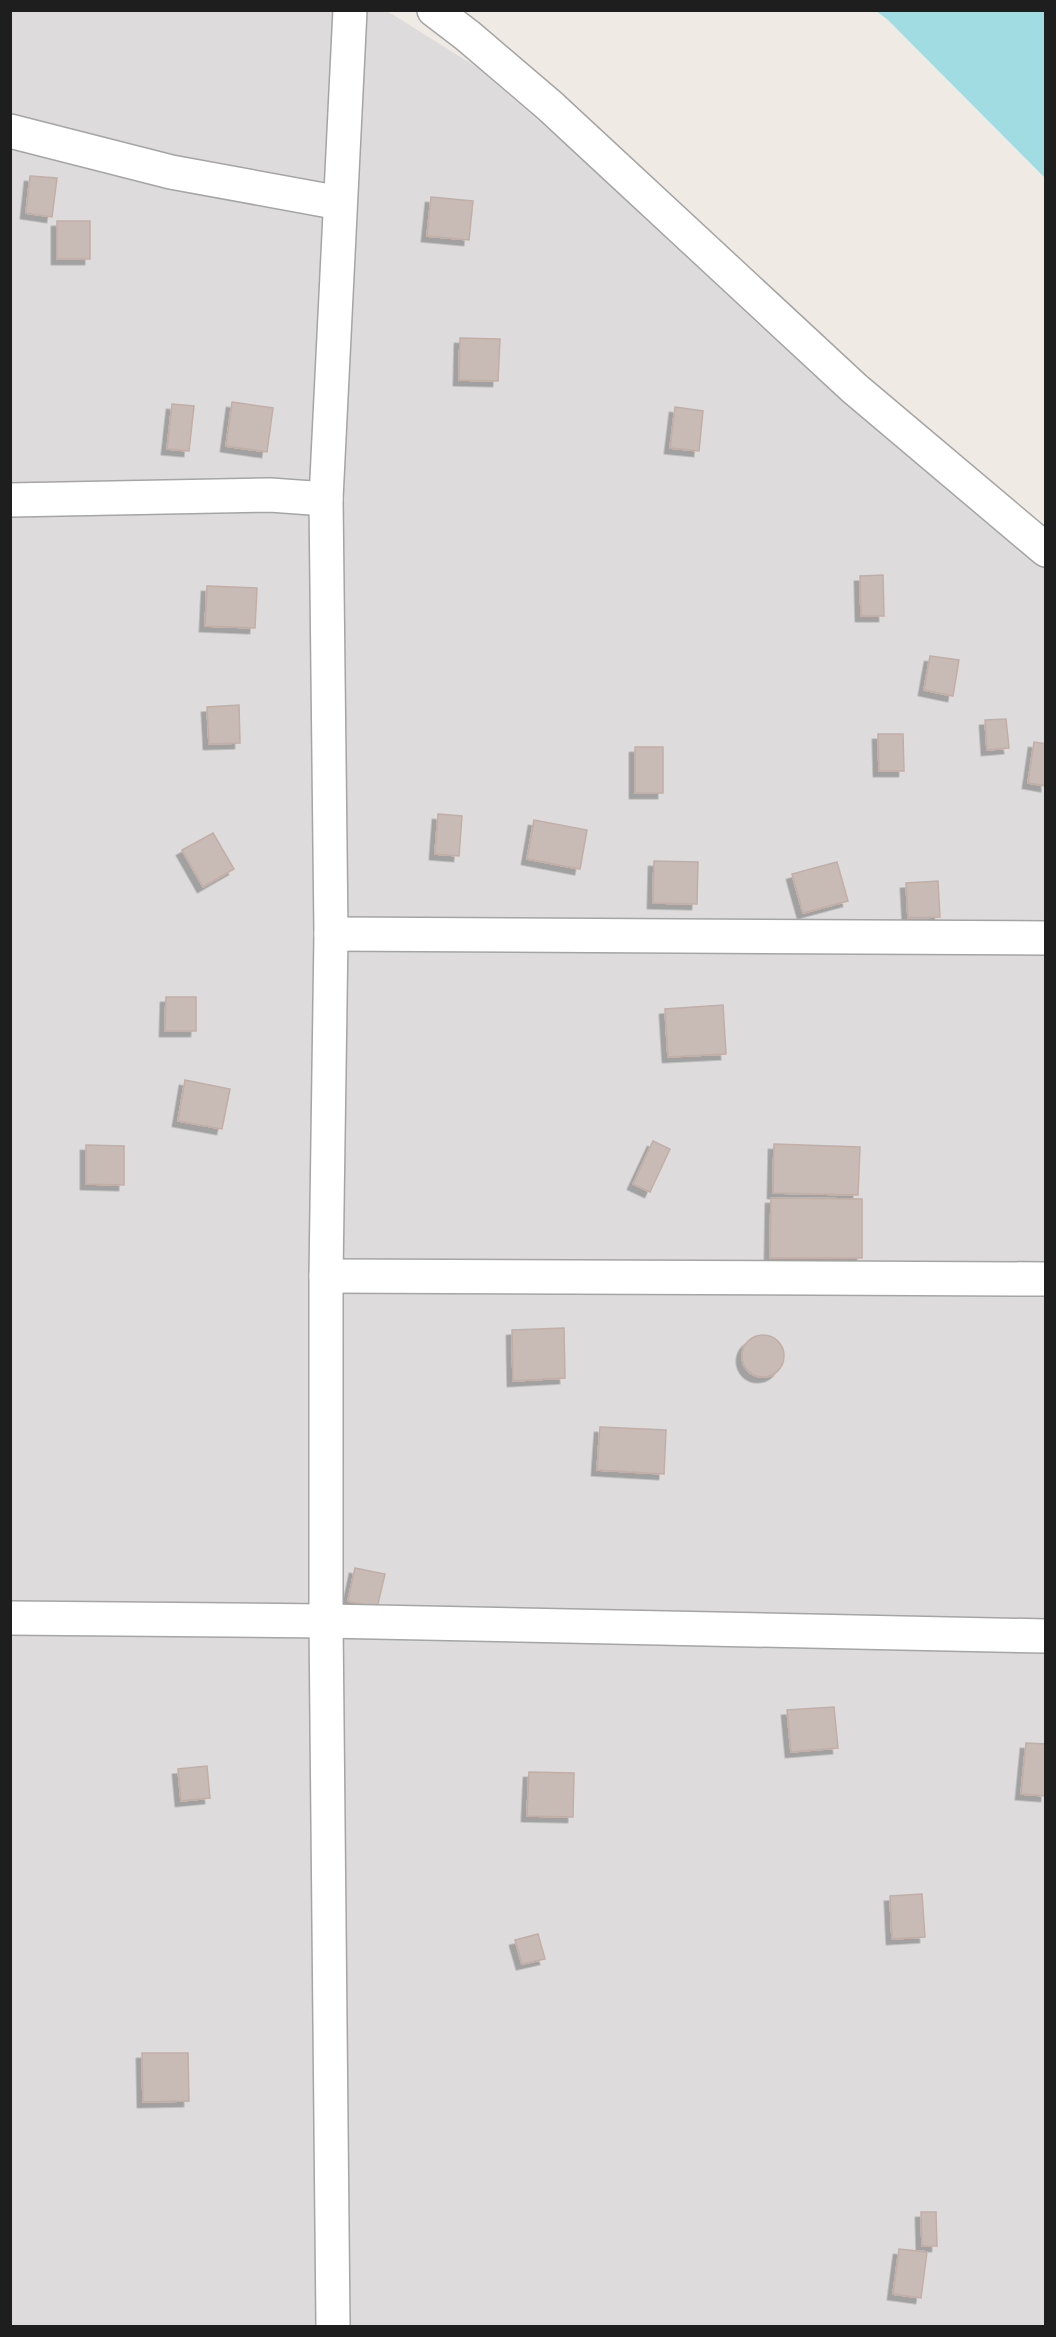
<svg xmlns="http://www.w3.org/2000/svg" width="1056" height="2337" font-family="Montserrat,sans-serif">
  <defs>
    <filter id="shadow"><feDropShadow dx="-5.5" dy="5.5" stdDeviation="0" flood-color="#0004"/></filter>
  </defs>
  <rect width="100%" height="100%" fill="#f0eae4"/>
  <!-- residential -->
  <polygon fill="#dddbdb" points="11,11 387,11 475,66 1045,558 1045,2326 11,2326"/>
  <!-- water -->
  <polygon fill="#a0dce2" points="876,11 1045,11 1045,178 887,19"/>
  <!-- building -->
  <g fill="#c8bbb6" stroke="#c3aea5" stroke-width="1.5" filter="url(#shadow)">
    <polygon points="30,176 57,178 52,217 26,213"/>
    <polygon points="431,197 473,201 469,240 427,236"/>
    <rect x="57" y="221" width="33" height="38"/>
    <polygon points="460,338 500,339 498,381 459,380"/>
    <polygon points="232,402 273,408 267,452 226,446"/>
    <polygon points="172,404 194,406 189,451 167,449"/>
    <polygon points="675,407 703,411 699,451 670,448"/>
    <polygon points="883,575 884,616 861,616 860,576"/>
    <polygon points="207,586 257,588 255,628 205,626"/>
    <polygon points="930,656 959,660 953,696 924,690"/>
    <polygon points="239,705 240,743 209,744 207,707"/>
    <polygon points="1006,719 1009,748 987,750 985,720"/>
    <polygon points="878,734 903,734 904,771 879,771"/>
    <polygon points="1034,742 1046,744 1046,786 1028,783"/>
    <rect x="635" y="747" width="28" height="46"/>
    <polygon points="438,814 462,816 459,856 435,854"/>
    <polygon points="534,820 587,830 580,869 527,859"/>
    <polygon points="213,833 234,869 203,887 182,850"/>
    <polygon points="654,861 698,862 697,904 653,903"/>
    <polygon points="837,862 848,901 803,913 792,874"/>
    <polygon points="938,881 940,917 908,918 906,883"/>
    <polygon points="166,997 196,997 196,1031 165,1031"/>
    <polygon points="723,1005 726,1054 668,1057 665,1009"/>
    <polygon points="185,1080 230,1089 222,1129 178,1121"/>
    <polygon points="653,1141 670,1149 650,1192 633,1184"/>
    <polygon points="774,1144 860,1147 858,1195 773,1193"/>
    <polygon points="86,1145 124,1146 124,1185 86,1184"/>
    <polygon points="771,1198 862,1199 862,1258 770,1258"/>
    <polygon points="564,1328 565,1378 513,1381 512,1330"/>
    <circle cx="763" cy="1356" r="21"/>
    <polygon points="600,1427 666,1430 664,1474 597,1470"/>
    <polygon points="355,1568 385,1574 377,1608 348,1601"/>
    <polygon points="834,1707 838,1748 791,1752 787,1710"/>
    <polygon points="1026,1743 1046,1744 1046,1796 1021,1794"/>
    <polygon points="207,1766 210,1798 181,1801 178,1769"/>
    <polygon points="529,1772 574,1773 573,1817 527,1816"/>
    <polygon points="922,1894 925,1937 892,1939 890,1896"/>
    <polygon points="538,1934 545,1959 522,1964 515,1940"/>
    <polygon points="142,2053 188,2053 189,2101 143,2102"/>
    <polygon points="921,2212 936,2212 937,2246 922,2246"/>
    <polygon points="899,2249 927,2252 921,2298 893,2294"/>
  </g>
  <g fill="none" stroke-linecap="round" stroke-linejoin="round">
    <!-- minor casing -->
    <g stroke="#a5a5a5" stroke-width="36">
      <g id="minor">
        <polyline points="434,10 468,36 550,106 854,388 1046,550"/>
        <polyline points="10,131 171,172 340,203"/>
        <polyline points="10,500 270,495 326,499"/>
        <polyline points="331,934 1046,938"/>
        <polyline points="326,1276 1046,1279"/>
        <polyline points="10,1618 326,1621 1046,1636"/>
        <polyline points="333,2326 326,1621 326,1276 331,934 326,499 350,10"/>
      </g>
    </g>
    <!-- minor -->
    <use href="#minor" stroke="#fff" stroke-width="33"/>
  </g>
  <!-- border -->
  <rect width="1056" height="2337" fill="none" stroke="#1e1e1e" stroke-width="24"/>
</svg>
